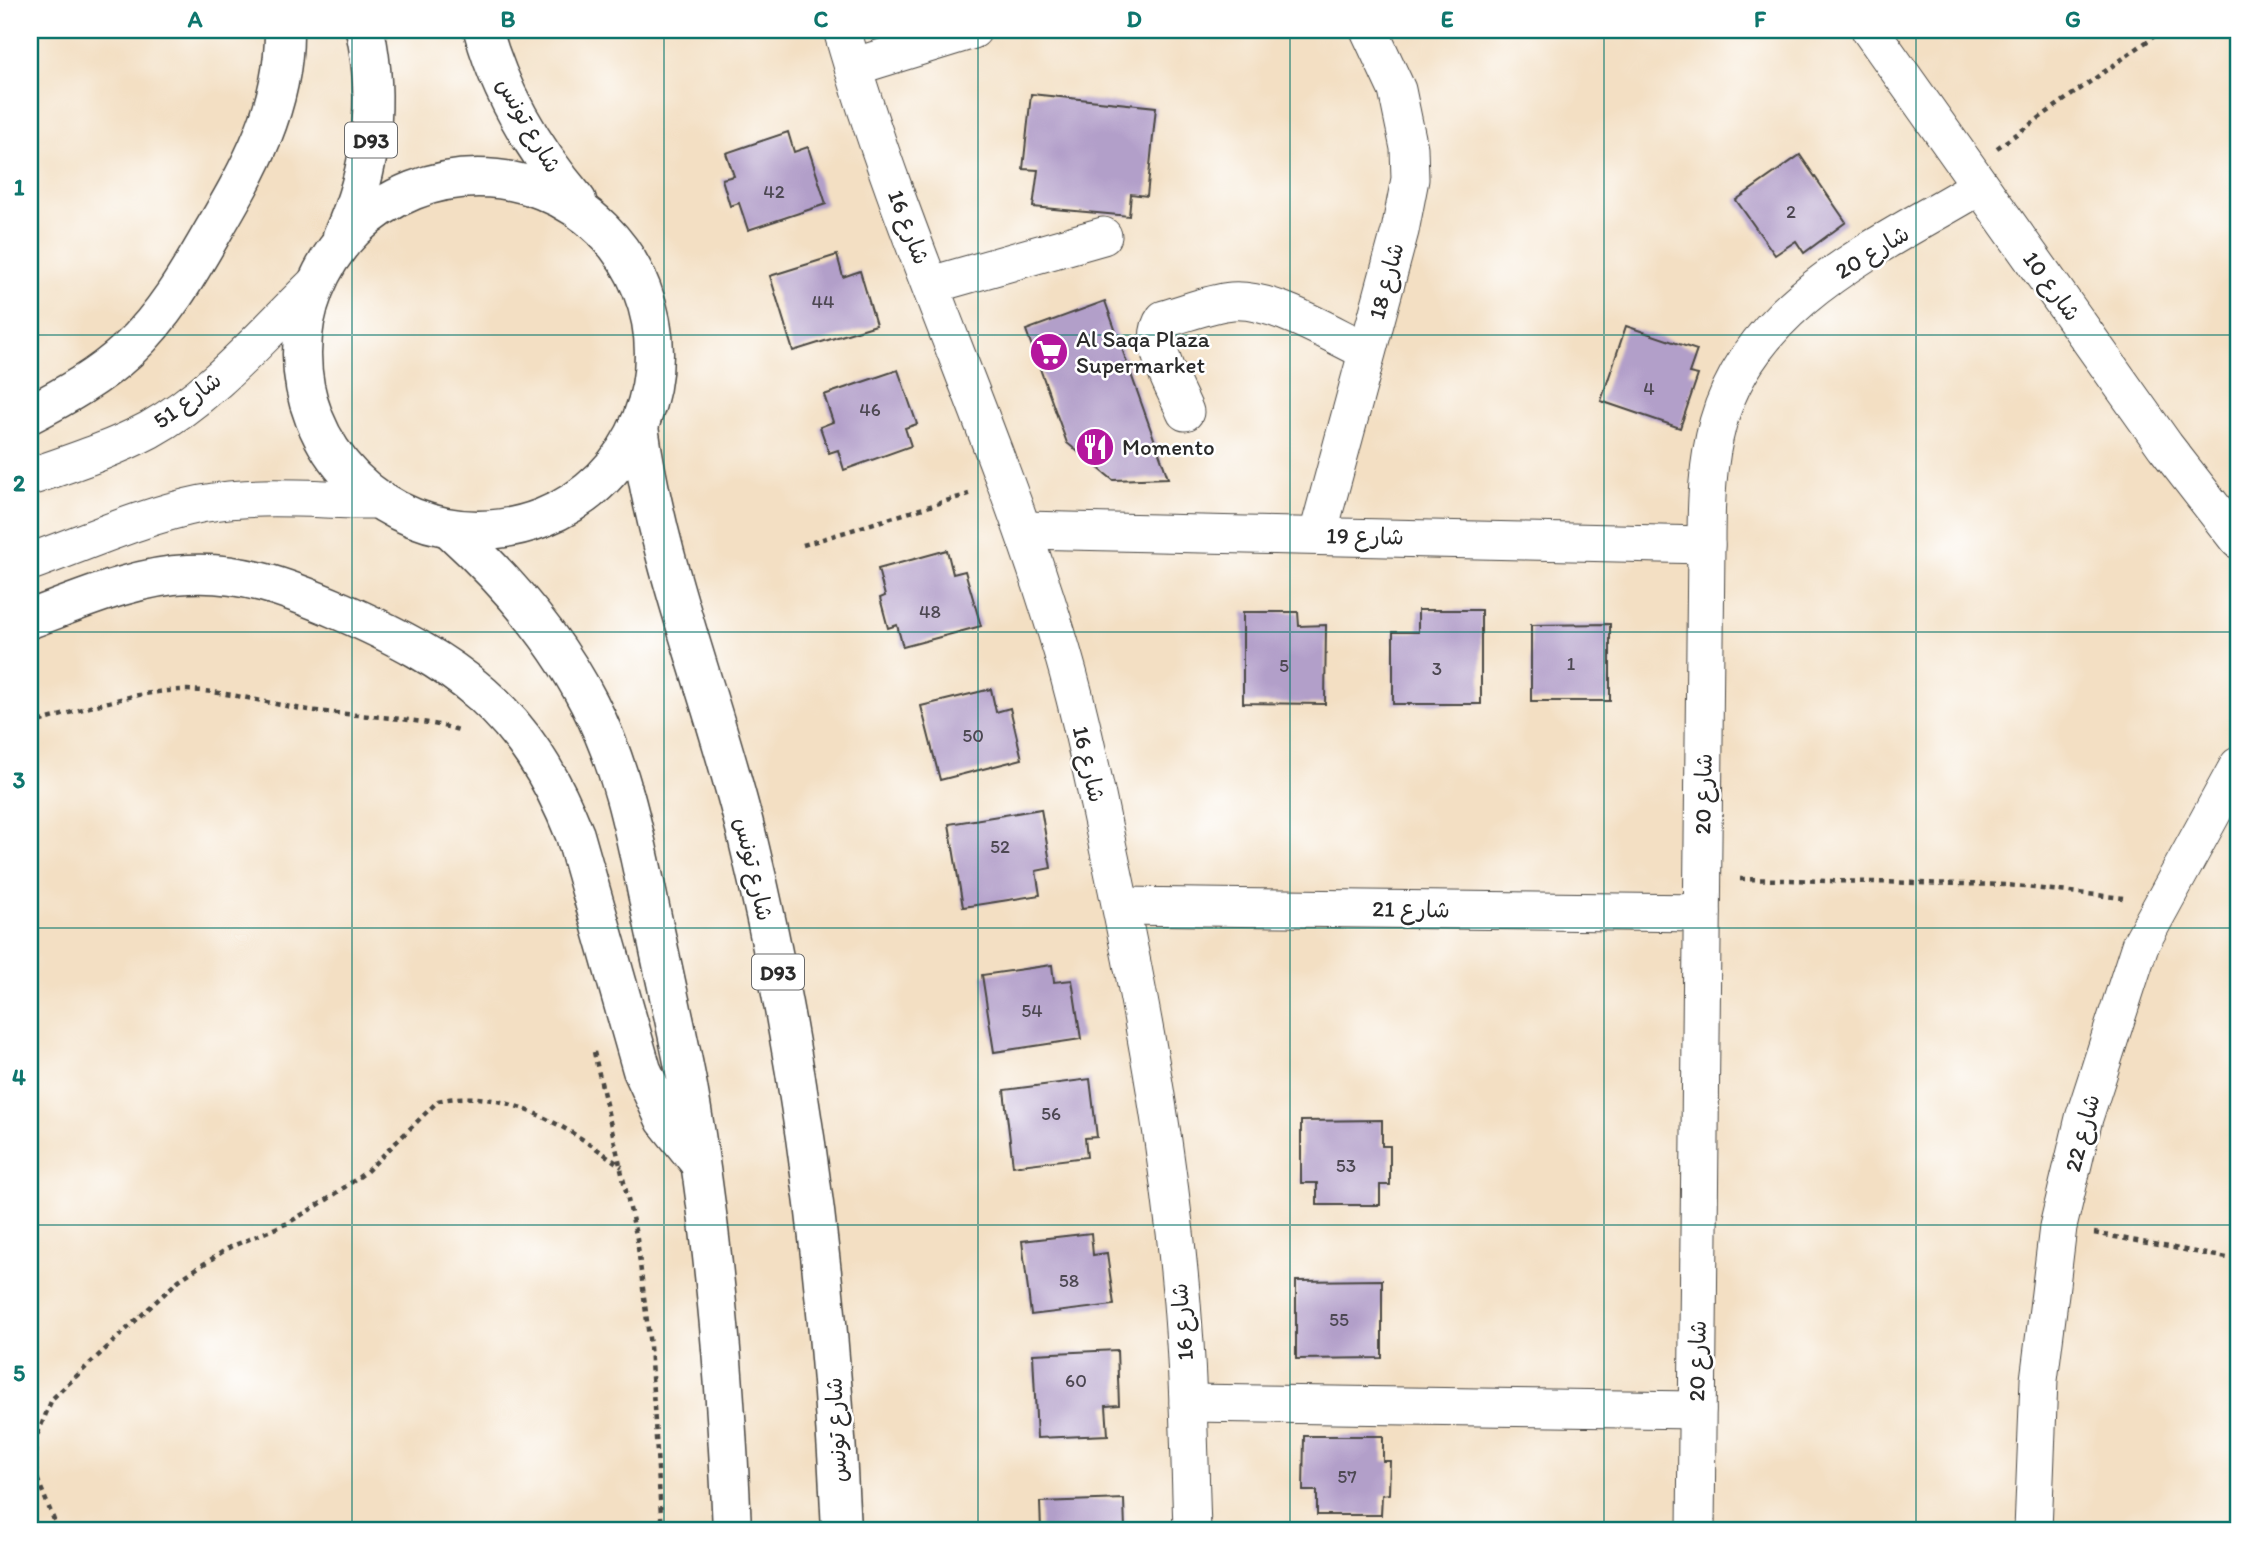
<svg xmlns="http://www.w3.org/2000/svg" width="2268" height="1560" font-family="Itim,'Playpen Sans Arabic',sans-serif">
  <rect width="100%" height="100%" fill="#fff"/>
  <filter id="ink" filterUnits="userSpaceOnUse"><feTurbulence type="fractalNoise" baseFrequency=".0143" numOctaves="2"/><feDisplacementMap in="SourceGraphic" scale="14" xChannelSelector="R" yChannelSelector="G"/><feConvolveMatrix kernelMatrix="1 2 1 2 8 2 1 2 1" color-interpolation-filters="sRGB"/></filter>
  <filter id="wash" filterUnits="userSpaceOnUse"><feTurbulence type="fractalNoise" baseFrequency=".00686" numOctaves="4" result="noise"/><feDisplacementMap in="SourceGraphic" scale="28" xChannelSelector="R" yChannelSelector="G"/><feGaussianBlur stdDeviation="1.57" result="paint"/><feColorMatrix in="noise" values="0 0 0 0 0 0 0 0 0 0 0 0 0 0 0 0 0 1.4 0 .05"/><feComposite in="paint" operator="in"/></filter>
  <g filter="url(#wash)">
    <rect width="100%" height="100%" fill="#f3dfc3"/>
    <g id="blocks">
      <!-- building -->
      <g fill="#b29fc9">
        <polygon points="1031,94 1156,107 1147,196 1131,194 1129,216 1033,207 1038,170 1023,169"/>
        <polygon points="788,132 794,152 808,147 826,204 748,230 739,203 730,206 722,179 734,176 726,153"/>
        <polygon points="1800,155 1846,222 1804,253 1796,241 1775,255 1736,200"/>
        <polygon points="837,255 843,277 860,271 876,325 793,351 770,276"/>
        <polygon points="1105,301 1168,478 1113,480 1067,443 1026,330"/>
        <polygon points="1626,326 1697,350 1689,373 1698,375 1680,428 1601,401"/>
        <polygon points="898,370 917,424 905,428 911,446 844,470 838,450 829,453 820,427 833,422 824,395"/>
        <polygon points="947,550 953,574 965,571 981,626 903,647 897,625 888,628 880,598 885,596 878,569"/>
        <polygon points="1418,610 1481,610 1481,704 1393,704 1393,632 1418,632"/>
        <polygon points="1243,612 1298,612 1299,626 1326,625 1325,704 1243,703"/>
        <polygon points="1610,624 1610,701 1531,701 1531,625"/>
        <polygon points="991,689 996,712 1010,708 1022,759 940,780 921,706"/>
        <polygon points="1041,809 1051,868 1036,871 1040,895 963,907 949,824"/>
        <polygon points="1052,965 1054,982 1072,980 1081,1039 994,1052 982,975"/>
        <polygon points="1090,1079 1097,1137 1085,1138 1087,1157 1013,1166 1004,1090"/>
        <polygon points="1382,1120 1382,1146 1390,1146 1390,1185 1380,1185 1380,1205 1317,1205 1317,1183 1301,1183 1301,1121"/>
        <polygon points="1091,1233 1093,1255 1107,1253 1114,1305 1031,1315 1022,1241"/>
        <polygon points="1382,1280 1382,1358 1296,1359 1296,1281"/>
        <polygon points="1117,1350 1119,1405 1106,1406 1108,1435 1037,1438 1033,1354"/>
        <polygon points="1304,1436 1383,1436 1383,1461 1390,1461 1389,1494 1382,1495 1381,1515 1317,1515 1317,1491 1303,1491"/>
        <polygon points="1124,1499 1125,1530 1041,1530 1040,1502"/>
      </g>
    </g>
  </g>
  <g filter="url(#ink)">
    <use href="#blocks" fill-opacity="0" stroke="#494642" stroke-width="2"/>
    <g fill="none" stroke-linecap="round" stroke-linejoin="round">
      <!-- minor casing -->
      <g stroke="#494642" stroke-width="39">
        <g id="minor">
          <path d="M 842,30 C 900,235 994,428 1056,631 C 1078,701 1092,773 1107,843 C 1143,1008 1174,1175 1185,1343 C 1189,1405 1190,1468 1192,1530"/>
          <polyline points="1870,30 2165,446 2238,540"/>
          <polyline points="853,67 973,30"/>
          <polyline points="931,285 1103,236"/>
          <path d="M 1185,412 C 1175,387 1146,344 1164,319 C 1186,313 1210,303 1232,301 C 1273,298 1330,334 1367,351"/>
          <path d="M 30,477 C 70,463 111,450 149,430 C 214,394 264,333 317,282"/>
          <polyline points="1024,530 1706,545"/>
          <polyline points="1318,534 1400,231 1410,179 1409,148 1397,90 1369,30"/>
          <path d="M 30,562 C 86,542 143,516 201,504 C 257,493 316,500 372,500"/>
          <polyline points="1121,906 1702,913"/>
          <polyline points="1188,1403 1697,1410"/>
          <path d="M 1696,1530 L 1706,545 C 1706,503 1707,463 1718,423 C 1752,300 1881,246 1980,186"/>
          <polyline points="2033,1530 2039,1380 2050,1293 2058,1227 2084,1118 2140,945 2238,766"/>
        </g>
      </g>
      <!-- major casing -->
      <g stroke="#494642" stroke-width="41">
        <g id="major">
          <path d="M 483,30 C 500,93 535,151 577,201"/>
          <circle cx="478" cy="354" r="176"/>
          <path d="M 342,236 C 372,170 380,100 365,30"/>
          <path d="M 30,414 C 65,396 99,377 128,350 C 164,316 188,275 212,233 C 250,168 285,107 284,30"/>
          <path d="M 639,427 C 658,568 714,699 747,836 C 803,1065 831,1296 841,1530"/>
          <path d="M 449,528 C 505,579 555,636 589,703 C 628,778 639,859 657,940 C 667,989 679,1038 688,1087 C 714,1233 726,1382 732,1530"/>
          <path d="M 30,619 C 79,601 135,576 188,574 C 242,571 287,588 336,609 C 457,662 525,708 575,835 L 642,1070 L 665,1120 L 698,1161"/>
        </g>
      </g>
      <!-- path -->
      <g stroke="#494642" stroke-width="4.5" stroke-dasharray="5 5" stroke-linecap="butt">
        <polyline points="1997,148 2163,30"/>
        <polyline points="803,545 969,494"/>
        <path d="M 30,724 C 80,711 135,690 187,690 C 228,691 268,704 309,710 C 360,717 413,716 462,731"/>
        <polyline points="1740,879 2007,885 2123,898"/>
        <polyline points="594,1052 637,1239 650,1346 662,1530"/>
        <polyline points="2094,1233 2238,1260"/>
        <path d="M 58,1530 L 37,1478 L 35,1460 L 36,1438 L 52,1399 L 179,1280 L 230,1247 L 288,1223 L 328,1199 L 366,1172 L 438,1101 C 504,1085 571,1129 622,1167"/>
      </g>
      <!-- minor -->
      <use href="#minor" stroke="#fff" stroke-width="37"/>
      <!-- major -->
      <use href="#major" stroke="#fff" stroke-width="38"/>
    </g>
  </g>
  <!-- grid -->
  <path fill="none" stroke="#0f766e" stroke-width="2" stroke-opacity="0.55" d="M 352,30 L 352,1530M 664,30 L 664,1530M 978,30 L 978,1530M 1290,30 L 1290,1530M 1604,30 L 1604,1530M 1916,30 L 1916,1530M 30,335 L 2238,335M 30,632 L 2238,632M 30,928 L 2238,928M 30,1225 L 2238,1225"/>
  <!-- icons -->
  <defs>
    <g id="supermarket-disc" transform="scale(2.0125)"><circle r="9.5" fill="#b5179e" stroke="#fff"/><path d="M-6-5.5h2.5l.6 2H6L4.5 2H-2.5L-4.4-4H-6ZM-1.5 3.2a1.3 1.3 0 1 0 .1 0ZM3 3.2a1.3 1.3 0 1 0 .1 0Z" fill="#fff"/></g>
    <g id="restaurant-disc" transform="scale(2.0125)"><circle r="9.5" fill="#b5179e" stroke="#fff"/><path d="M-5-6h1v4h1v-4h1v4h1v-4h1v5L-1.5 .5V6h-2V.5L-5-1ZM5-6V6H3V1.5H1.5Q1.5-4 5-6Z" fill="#fff"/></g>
  </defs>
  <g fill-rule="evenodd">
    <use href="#supermarket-disc" x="1049" y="352"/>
    <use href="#restaurant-disc" x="1095" y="447"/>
  </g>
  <g text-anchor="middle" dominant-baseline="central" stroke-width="5" stroke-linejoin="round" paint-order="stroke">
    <!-- number labels -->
    <g font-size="19" fill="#4d4852">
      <text x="774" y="191">42</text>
      <text x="1791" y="211">2</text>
      <text x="823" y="301">44</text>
      <text x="1649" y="388">4</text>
      <text x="870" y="409">46</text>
      <text x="930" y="611">48</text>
      <text x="1571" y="663">1</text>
      <text x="1284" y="665">5</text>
      <text x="1437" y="668">3</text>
      <text x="973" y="735">50</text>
      <text x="1000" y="846">52</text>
      <text x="1032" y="1010">54</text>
      <text x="1051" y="1113">56</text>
      <text x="1346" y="1165">53</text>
      <text x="1069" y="1280">58</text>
      <text x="1339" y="1319">55</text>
      <text x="1076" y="1380">60</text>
      <text x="1347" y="1476">57</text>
    </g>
    <!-- shield labels -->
    <g fill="#fff" stroke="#6b6b6b" stroke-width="2">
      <rect x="345" y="122.5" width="52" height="35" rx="5"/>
      <rect x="752" y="954.5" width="52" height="35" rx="5"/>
    </g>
    <g font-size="21" font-weight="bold" fill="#2b2b2b">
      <text x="371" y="140">D93</text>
      <text x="778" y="972">D93</text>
    </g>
    <!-- street labels -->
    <g font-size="23" fill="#2b2b2b" stroke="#fff">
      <text transform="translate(529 125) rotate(60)">شارع تونس</text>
      <text transform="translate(909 227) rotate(69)">شارع 16</text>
      <text transform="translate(1872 252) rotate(-31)">شارع 20</text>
      <text transform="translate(1386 281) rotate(-75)">شارع 18</text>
      <text transform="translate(2052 286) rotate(54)">شارع 10</text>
      <text transform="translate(187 400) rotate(-37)">شارع 51</text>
      <text transform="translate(1365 536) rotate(1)">شارع 19</text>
      <text transform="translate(1089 764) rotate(77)">شارع 16</text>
      <text transform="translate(1703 794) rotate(-89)">شارع 20</text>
      <text transform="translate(754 869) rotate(77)">شارع تونس</text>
      <text transform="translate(1411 909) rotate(1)">شارع 21</text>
      <text transform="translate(2082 1133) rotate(-75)">شارع 22</text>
      <text transform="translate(1182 1322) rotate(-95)">شارع 16</text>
      <text transform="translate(1697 1361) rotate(-89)">شارع 20</text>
      <text transform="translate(836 1430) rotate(-93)">شارع تونس</text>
    </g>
    <!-- poi labels -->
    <g font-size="23" fill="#2b2b2b" stroke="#fff" text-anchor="start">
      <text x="1076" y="339">Al Saqa Plaza<tspan x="1076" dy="26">Supermarket</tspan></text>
      <text x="1122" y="447">Momento</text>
    </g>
  </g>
  <!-- margin -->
  <rect width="2268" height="1560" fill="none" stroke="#fff" stroke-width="77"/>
  <rect x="38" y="38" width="2192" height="1484" fill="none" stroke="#0f766e" stroke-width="2.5"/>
  <g font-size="23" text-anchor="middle" font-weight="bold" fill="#0f766e">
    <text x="195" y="27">A</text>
    <text x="508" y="27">B</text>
    <text x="821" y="27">C</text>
    <text x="1134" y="27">D</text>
    <text x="1447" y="27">E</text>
    <text x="1760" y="27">F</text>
    <text x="2073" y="27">G</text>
    <text x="19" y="195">1</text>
    <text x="19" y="491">2</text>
    <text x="19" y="788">3</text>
    <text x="19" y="1085">4</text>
    <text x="19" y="1381">5</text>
  </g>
</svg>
